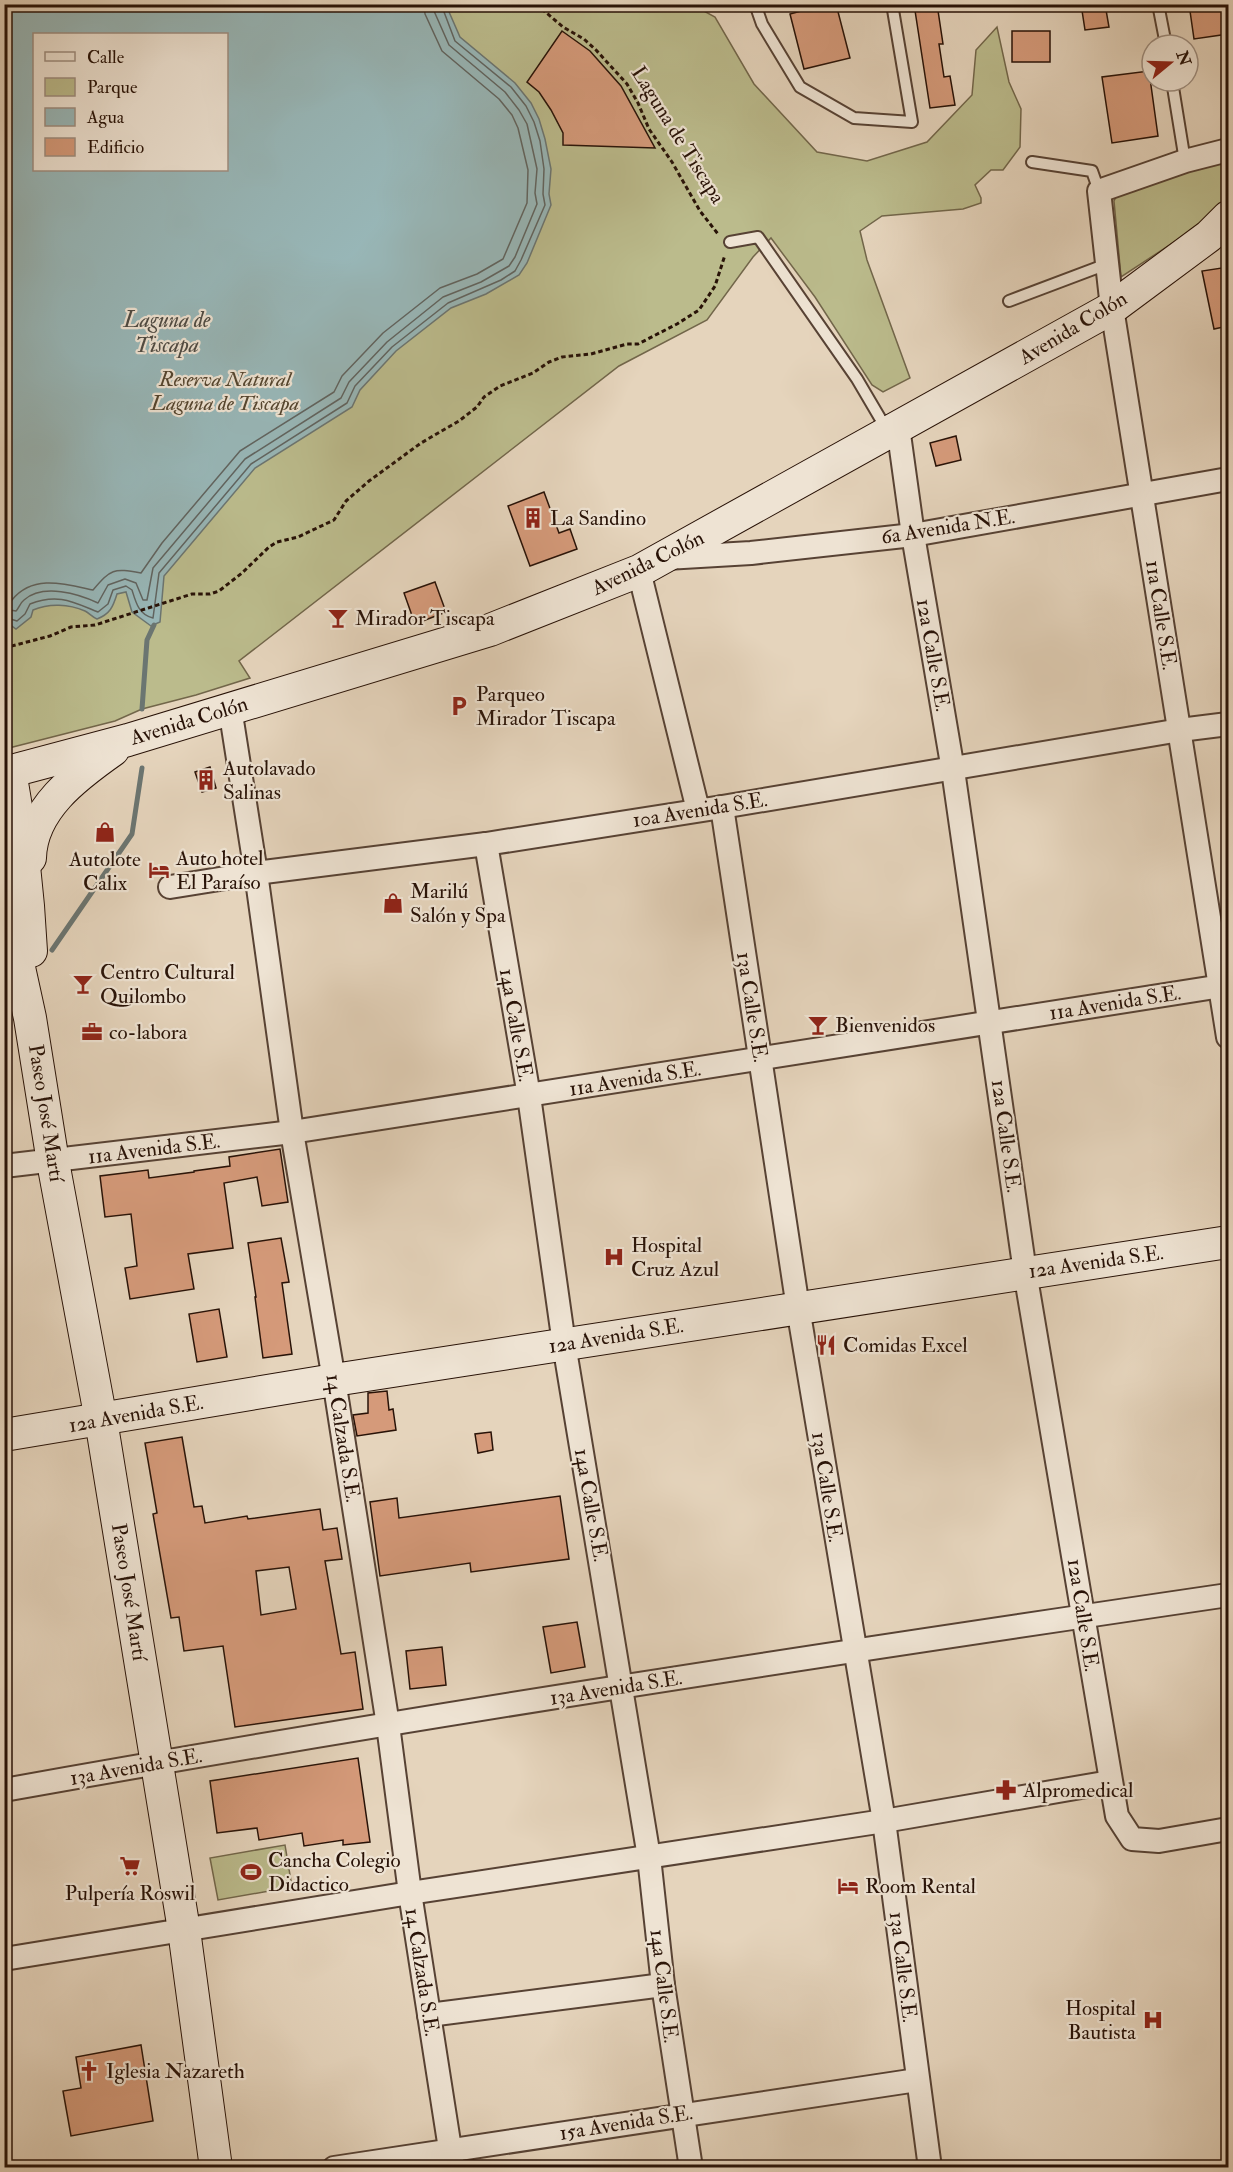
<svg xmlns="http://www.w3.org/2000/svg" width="1233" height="2172" font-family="'IM FELL Double Pica',serif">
  <rect width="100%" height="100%" fill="#e5d4bc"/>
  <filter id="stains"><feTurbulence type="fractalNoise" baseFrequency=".00333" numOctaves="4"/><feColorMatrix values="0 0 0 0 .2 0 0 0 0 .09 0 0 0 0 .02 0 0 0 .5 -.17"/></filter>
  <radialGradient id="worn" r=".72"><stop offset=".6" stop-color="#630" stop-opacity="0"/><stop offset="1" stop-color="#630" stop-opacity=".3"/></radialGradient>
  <!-- green -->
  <g fill="#bbbb8c" stroke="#72664a" stroke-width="1.5" fill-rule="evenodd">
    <path d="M 4,5 L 693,5 L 715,17 L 754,84 L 817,152 L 867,161 L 927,142 L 972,95 L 976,50 L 997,27 L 1009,82 L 1021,109 L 1020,147 L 1003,170 L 991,170 L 975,185 L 981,198 L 981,203 L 963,209 L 882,216 L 860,231 L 867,260 L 910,378 L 883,392 L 872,385 L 815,297 L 771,238 L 753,257 L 707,320 L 619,366 L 239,661 L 250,678 L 196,695 L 142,709 L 115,721 L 5,749 ZM 34,34 L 226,34 L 226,170 L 34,170 Z"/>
    <polygon points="1228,160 1228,202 1200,225 1121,277 1114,201 1117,195 1131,189"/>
    <polygon points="285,1845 292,1887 218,1900 210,1858"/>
  </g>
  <!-- water -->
  <path fill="#98b7b8" stroke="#6b7571" stroke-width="1.5" fill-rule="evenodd" d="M 5,4 L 446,5 L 460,37 L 515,83 L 531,103 L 539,119 L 545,139 L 551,169 L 549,194 L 551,205 L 527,263 L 519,275 L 486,294 L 451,308 L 396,351 L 360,390 L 352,407 L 255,468 L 164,576 L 160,622 L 151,626 L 132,612 L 126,592 L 117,594 C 113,607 110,614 97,619 C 92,617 89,613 85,611 C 69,604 49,603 33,610 L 31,617 L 16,629 L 5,621 ZM 34,34 L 226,34 L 226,170 L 34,170 Z"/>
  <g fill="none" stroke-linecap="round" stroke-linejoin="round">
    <!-- shore -->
    <g stroke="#606460" stroke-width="1.5">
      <path d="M 4,600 L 12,600 C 33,574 65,584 93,590 C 111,569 113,568 141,573 L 162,543 L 240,451 L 334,392 L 342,376 L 383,333 L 440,288 L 477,274 L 503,259 L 527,203 L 528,170 L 518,128 L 512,115 L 499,99 L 442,51 L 425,14 L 424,4"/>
      <path d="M 4,609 L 16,611 C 19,608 20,603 24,600 C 43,583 79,594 98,603 L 108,585 L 125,579 L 136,583 L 143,600 L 147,600 L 153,568 L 245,459 L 341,398 L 349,382 L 387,342 L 443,297 L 481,282 L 509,266 L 515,257 L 537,204 L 535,193 L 537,169 L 527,124 L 519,110 L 505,92 L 449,45 L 434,11 L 433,4"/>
      <path d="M 4,617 L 17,621 L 25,614 L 30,604 C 58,593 73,602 98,612 L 108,604 L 113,590 L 126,586 L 132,590 C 136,603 139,615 153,618 L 159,573 L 251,464 L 347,403 L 355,386 L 392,347 L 448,303 L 501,280 L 515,271 L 521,260 L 545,205 L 543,194 L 544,169 L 540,141 L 534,122 L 526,106 L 511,87 L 455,41 L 441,4"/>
    </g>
    <!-- stream -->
    <g stroke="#6b7571" stroke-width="5">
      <polyline points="142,709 147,640 154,625"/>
      <polyline points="52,950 132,834 142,768"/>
    </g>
  </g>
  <!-- building -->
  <g fill="#d59a7a" stroke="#281207" stroke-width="1.5" fill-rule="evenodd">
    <polygon points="827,4 836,4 850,58 804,69 790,14"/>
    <polygon points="914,4 937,4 943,44 939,44 944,77 950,76 955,105 930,108"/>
    <polygon points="1081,4 1105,4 1109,27 1085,30"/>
    <polygon points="1189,4 1228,4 1228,34 1194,39"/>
    <polygon points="562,31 590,51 621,86 655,148 563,145 563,133 551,110 539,92 527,82"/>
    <rect x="1012" y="31" width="38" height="31"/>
    <polygon points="1149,71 1158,136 1112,143 1102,77"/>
    <polygon points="1228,267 1228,326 1214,329 1202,271"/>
    <polygon points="956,436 961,460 936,466 930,443"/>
    <polygon points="544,492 559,533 570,529 577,549 530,566 508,506"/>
    <polygon points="435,582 446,612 415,624 404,593"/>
    <polygon points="210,767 216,788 202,792 195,772"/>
    <polygon points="280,1149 288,1202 262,1206 257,1177 224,1183 233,1248 188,1254 194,1289 130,1299 125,1268 137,1266 131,1214 105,1217 100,1176 148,1170 149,1178 194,1172 194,1171 230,1166 229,1157"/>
    <polygon points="281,1238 289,1282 282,1283 292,1354 263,1358 255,1297 256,1297 248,1243"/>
    <polygon points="219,1309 227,1357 197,1362 189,1314"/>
    <polygon points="387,1391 389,1410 393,1409 396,1430 357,1436 353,1415 368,1413 368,1393"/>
    <polygon points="491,1432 493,1450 478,1453 475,1434"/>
    <path d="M 182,1437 L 194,1507 L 202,1506 L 205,1523 L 247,1516 L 248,1519 L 320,1509 L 323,1530 L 337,1528 L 342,1559 L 325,1561 L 341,1654 L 355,1652 L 363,1709 L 235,1727 L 223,1646 L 184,1651 L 179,1617 L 171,1618 L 153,1514 L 157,1513 L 145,1443 ZM 289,1567 L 296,1609 L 261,1615 L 256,1571 Z"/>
    <polygon points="560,1496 569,1559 471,1572 470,1563 380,1576 370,1502 397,1498 399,1518"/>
    <polygon points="577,1622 585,1667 551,1673 543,1627"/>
    <polygon points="442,1647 446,1685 410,1689 406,1651"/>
    <polygon points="358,1758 370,1842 343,1845 343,1840 304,1846 302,1833 259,1840 257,1828 217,1833 210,1781"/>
    <polygon points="141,2045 153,2121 71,2136 63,2091 81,2088 76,2057"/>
  </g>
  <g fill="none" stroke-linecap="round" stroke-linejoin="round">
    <!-- lane casing -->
    <g stroke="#574234" stroke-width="14">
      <g id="lane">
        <polyline points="755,4 762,24 800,87 854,118 912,122 892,4"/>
        <polyline points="1158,4 1166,45"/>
        <polyline points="1172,81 1185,161"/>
        <polyline points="1032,162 1092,171 1099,191"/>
        <polyline points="730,242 758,237 857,379 887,430"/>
        <polyline points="1009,301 1107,264"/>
      </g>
    </g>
    <!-- street casing -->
    <g stroke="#574234" stroke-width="26">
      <g id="street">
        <polyline points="1228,150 1185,161 1099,191 1112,308 1228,1037"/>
        <polyline points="898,427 913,535 953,770 1025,1272 1117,1816 1132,1839 1159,1841 1228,1829"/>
        <polyline points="666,558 751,553 913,535 1228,479"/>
        <polyline points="639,571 698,810"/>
        <polyline points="230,708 256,873 292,1132 334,1380 388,1725 410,1893 453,2168"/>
        <polyline points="722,807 798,1308 884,1821 930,2168"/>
        <polyline points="486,844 529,1096 564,1344 649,1857 663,1985 691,2168"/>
        <polyline points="170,887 256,873 486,844 722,807 1180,730 1228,724"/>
        <polyline points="4,1166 292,1132 1228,985"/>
        <path d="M 4,1790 C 411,1717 820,1655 1228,1595"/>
        <polyline points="4,1959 410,1893 884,1821 1110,1782"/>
        <polyline points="429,2015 663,1985"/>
        <polyline points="334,2168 917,2080"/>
      </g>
    </g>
    <!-- secondary casing -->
    <g stroke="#281207" stroke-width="34">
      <g id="secondary">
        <path d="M 10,771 C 21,831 28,891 31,951"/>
        <polyline points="4,773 128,740 490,630 639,571 1112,308 1209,236 1228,217"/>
        <path d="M 30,858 C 31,809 76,776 113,750"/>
        <polyline points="4,899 30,1018 53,1162 101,1420 184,1930 216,2168"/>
        <polyline points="4,1435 334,1380 1228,1242"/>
      </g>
    </g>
    <!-- path -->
    <g stroke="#281207" stroke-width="3" stroke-dasharray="4.5 3" stroke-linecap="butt">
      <polyline points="536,4 563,27 584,39 596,50 627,84 638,103 649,129 672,162 700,211 718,234"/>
      <polyline points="4,648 50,636 71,627 95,625 192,594 210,594 219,591 242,573 269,547 277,542 298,537 334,520 346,501 369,481 421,443 459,421 477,407 484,397 500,386 533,373 549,362 562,357 591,354 627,344 638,344 677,324 699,310 715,286 725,255"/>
    </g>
    <!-- lane -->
    <use href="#lane" stroke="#eee3d3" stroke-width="10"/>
    <!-- street -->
    <use href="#street" stroke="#eee3d3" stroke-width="22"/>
    <!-- secondary -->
    <use href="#secondary" stroke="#eee3d3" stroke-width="32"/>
  </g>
  <!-- icons -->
  <defs>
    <g id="building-bare" transform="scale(1.62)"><path d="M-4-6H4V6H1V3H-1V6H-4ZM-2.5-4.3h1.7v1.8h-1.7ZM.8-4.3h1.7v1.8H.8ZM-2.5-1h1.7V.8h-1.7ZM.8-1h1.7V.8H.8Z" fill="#8f2418" stroke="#eee3d3" stroke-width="2.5" paint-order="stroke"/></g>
    <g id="bar-bare" transform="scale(1.62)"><path d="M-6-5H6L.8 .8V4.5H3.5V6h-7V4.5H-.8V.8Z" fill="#8f2418" stroke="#eee3d3" stroke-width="2.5" paint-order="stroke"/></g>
    <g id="parking-bare" transform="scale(1.62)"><path d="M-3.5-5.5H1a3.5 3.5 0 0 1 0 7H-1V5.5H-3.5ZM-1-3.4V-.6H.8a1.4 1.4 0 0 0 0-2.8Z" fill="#8f2418" stroke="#eee3d3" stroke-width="2.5" paint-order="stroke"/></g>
    <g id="shop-bare" transform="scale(1.62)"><path d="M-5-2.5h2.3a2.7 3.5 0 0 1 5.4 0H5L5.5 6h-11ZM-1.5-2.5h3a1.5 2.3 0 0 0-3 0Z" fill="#8f2418" stroke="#eee3d3" stroke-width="2.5" paint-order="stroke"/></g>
    <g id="hotel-bare" transform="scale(1.62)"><path d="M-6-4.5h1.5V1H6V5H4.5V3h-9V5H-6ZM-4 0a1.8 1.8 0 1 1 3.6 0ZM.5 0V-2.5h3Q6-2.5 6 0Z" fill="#8f2418" stroke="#eee3d3" stroke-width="2.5" paint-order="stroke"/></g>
    <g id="office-bare" transform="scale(1.62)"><path d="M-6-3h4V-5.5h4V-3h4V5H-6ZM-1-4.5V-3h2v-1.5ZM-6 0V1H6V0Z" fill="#8f2418" stroke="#eee3d3" stroke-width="2.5" paint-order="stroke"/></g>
    <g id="hospital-bare" transform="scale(1.62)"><path d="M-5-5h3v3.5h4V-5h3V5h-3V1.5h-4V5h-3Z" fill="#8f2418" stroke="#eee3d3" stroke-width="2.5" paint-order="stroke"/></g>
    <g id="restaurant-bare" transform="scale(1.62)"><path d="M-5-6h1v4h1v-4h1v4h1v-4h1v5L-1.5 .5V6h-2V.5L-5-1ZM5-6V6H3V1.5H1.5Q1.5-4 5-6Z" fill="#8f2418" stroke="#eee3d3" stroke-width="2.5" paint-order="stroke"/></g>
    <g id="pharmacy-bare" transform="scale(1.62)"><path d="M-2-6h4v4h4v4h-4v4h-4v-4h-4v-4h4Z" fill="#8f2418" stroke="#eee3d3" stroke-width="2.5" paint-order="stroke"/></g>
    <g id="supermarket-bare" transform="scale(1.62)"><path d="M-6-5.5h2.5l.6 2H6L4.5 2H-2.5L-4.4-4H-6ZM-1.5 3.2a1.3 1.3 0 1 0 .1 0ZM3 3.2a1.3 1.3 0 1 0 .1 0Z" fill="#8f2418" stroke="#eee3d3" stroke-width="2.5" paint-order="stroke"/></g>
    <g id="stadium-bare" transform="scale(1.62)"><path d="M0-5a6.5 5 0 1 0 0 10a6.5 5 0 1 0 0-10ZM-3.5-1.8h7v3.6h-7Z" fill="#8f2418" stroke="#eee3d3" stroke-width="2.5" paint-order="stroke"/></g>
    <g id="church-bare" transform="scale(1.62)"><path d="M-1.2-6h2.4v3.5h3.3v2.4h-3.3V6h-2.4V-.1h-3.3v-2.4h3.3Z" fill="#8f2418" stroke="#eee3d3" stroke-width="2.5" paint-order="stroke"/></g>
  </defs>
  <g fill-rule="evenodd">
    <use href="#building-bare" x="533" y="518"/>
    <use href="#bar-bare" x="338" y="618"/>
    <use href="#parking-bare" x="459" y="706"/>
    <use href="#building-bare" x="206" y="780"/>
    <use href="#shop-bare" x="105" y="832"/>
    <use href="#hotel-bare" x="159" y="870"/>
    <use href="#shop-bare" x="393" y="903"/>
    <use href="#bar-bare" x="83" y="984"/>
    <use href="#bar-bare" x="818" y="1025"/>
    <use href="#office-bare" x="92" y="1032"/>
    <use href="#hospital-bare" x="614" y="1257"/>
    <use href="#restaurant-bare" x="826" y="1345"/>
    <use href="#pharmacy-bare" x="1006" y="1790"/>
    <use href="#supermarket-bare" x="130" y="1866"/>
    <use href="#stadium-bare" x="251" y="1872"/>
    <use href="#hotel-bare" x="848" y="1886"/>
    <use href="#hospital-bare" x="1153" y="2020"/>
    <use href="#church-bare" x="89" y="2071"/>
  </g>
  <g text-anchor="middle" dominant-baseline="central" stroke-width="4.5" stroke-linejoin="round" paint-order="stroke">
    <!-- street labels -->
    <g font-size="21" fill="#281207" stroke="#eee3d3">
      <text transform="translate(678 135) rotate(58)">Laguna de Tiscapa</text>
      <text transform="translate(1073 328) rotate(-31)">Avenida Colón</text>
      <text transform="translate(948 527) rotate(-9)">6a Avenida N.E.</text>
      <text transform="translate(648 563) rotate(-26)">Avenida Colón</text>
      <text transform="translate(1161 615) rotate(81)">11a Calle S.E.</text>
      <text transform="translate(933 655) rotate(80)">12a Calle S.E.</text>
      <text transform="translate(189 721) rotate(-17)">Avenida Colón</text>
      <text transform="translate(700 810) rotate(-9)">10a Avenida S.E.</text>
      <text transform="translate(1115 1003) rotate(-9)">11a Avenida S.E.</text>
      <text transform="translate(752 1007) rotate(81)">13a Calle S.E.</text>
      <text transform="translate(516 1025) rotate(80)">14a Calle S.E.</text>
      <text transform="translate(635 1079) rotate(-9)">11a Avenida S.E.</text>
      <text transform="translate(46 1113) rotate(81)">Paseo José Martí</text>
      <text transform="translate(1006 1136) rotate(82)">12a Calle S.E.</text>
      <text transform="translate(154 1149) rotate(-7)">11a Avenida S.E.</text>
      <text transform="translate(1096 1262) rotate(-8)">12a Avenida S.E.</text>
      <text transform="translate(616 1336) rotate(-9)">12a Avenida S.E.</text>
      <text transform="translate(136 1414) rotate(-10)">12a Avenida S.E.</text>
      <text transform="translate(343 1438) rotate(81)">14 Calzada S.E.</text>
      <text transform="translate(827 1487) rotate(81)">13a Calle S.E.</text>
      <text transform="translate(591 1505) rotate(80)">14a Calle S.E.</text>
      <text transform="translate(129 1592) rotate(81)">Paseo José Martí</text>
      <text transform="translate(1083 1615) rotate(81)">12a Calle S.E.</text>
      <text transform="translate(616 1688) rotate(-9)">13a Avenida S.E.</text>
      <text transform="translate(136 1767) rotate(-10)">13a Avenida S.E.</text>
      <text transform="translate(903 1967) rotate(83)">13a Calle S.E.</text>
      <text transform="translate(422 1972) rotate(81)">14 Calzada S.E.</text>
      <text transform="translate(664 1986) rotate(83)">14a Calle S.E.</text>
      <text transform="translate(626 2123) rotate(-9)">15a Avenida S.E.</text>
    </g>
    <!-- park labels -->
    <g font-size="21" font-style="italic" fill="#54452f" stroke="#eee3d3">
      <text x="225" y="379">Reserva Natural<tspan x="225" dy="24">Laguna de Tiscapa</tspan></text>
    </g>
    <!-- poi labels -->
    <g font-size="21" fill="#281207" stroke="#eee3d3" text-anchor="start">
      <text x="550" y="518">La Sandino</text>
      <text x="355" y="618">Mirador Tiscapa</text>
      <text x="476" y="694">Parqueo<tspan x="476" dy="24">Mirador Tiscapa</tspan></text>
      <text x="223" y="768">Autolavado<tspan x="223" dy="24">Salinas</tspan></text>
      <text x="176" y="858">Auto hotel<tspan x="176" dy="24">El Paraíso</tspan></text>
      <text x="105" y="859" text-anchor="middle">Autolote<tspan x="105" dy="24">Calix</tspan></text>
      <text x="410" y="891">Marilú<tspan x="410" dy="24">Salón y Spa</tspan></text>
      <text x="100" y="972">Centro Cultural<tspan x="100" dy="24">Quilombo</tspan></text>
      <text x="835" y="1025">Bienvenidos</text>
      <text x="109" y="1032">co-labora</text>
      <text x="631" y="1245">Hospital<tspan x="631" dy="24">Cruz Azul</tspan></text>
      <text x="843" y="1345">Comidas Excel</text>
      <text x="1023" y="1790">Alpromedical</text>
      <text x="268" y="1860">Cancha Colegio<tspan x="268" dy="24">Didactico</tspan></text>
      <text x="865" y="1886">Room Rental</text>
      <text x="130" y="1893" text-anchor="middle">Pulpería Roswil</text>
      <text x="1136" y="2008" text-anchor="end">Hospital<tspan x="1136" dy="24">Bautista</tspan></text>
      <text x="106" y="2071">Iglesia Nazareth</text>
    </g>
    <!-- water labels -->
    <g font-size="22" font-style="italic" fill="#4f4c45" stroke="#eee3d3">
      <text x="167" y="320">Laguna de<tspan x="167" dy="25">Tiscapa</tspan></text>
    </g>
  </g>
  <!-- margin -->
  <rect width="1233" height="2172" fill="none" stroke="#e5d4bc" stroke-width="24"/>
  <rect x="6" y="6" width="1221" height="2160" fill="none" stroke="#281207" stroke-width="3"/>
  <rect x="12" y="12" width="1209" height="2148" fill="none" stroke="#281207" stroke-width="1.5"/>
  <!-- legend -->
  <rect x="33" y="33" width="195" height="138" fill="#eee3d3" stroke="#9f8f81" stroke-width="1.5"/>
  <rect x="45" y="52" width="30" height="9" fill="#eee3d3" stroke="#9f8f81" stroke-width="1.5"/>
  <text x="87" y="63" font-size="18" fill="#281207">Calle</text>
  <rect x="45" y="78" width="30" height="18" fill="#bbbb8c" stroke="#9f8f81" stroke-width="1.5"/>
  <text x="87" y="93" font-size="18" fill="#281207">Parque</text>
  <rect x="45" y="108" width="30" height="18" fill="#98b7b8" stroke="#9f8f81" stroke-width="1.5"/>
  <text x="87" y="123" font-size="18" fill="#281207">Agua</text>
  <rect x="45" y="138" width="30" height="18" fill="#d59a7a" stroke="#9f8f81" stroke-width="1.5"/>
  <text x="87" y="153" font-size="18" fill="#281207">Edificio</text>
  <!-- north arrow -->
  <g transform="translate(1170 63) rotate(71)"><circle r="28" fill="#eee3d3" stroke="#9f8f81" stroke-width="1.5"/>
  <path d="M0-4.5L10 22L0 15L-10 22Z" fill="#8f2418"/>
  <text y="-9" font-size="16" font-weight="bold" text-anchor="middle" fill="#281207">N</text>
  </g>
  <rect width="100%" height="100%" filter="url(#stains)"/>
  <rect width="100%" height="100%" fill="url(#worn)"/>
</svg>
